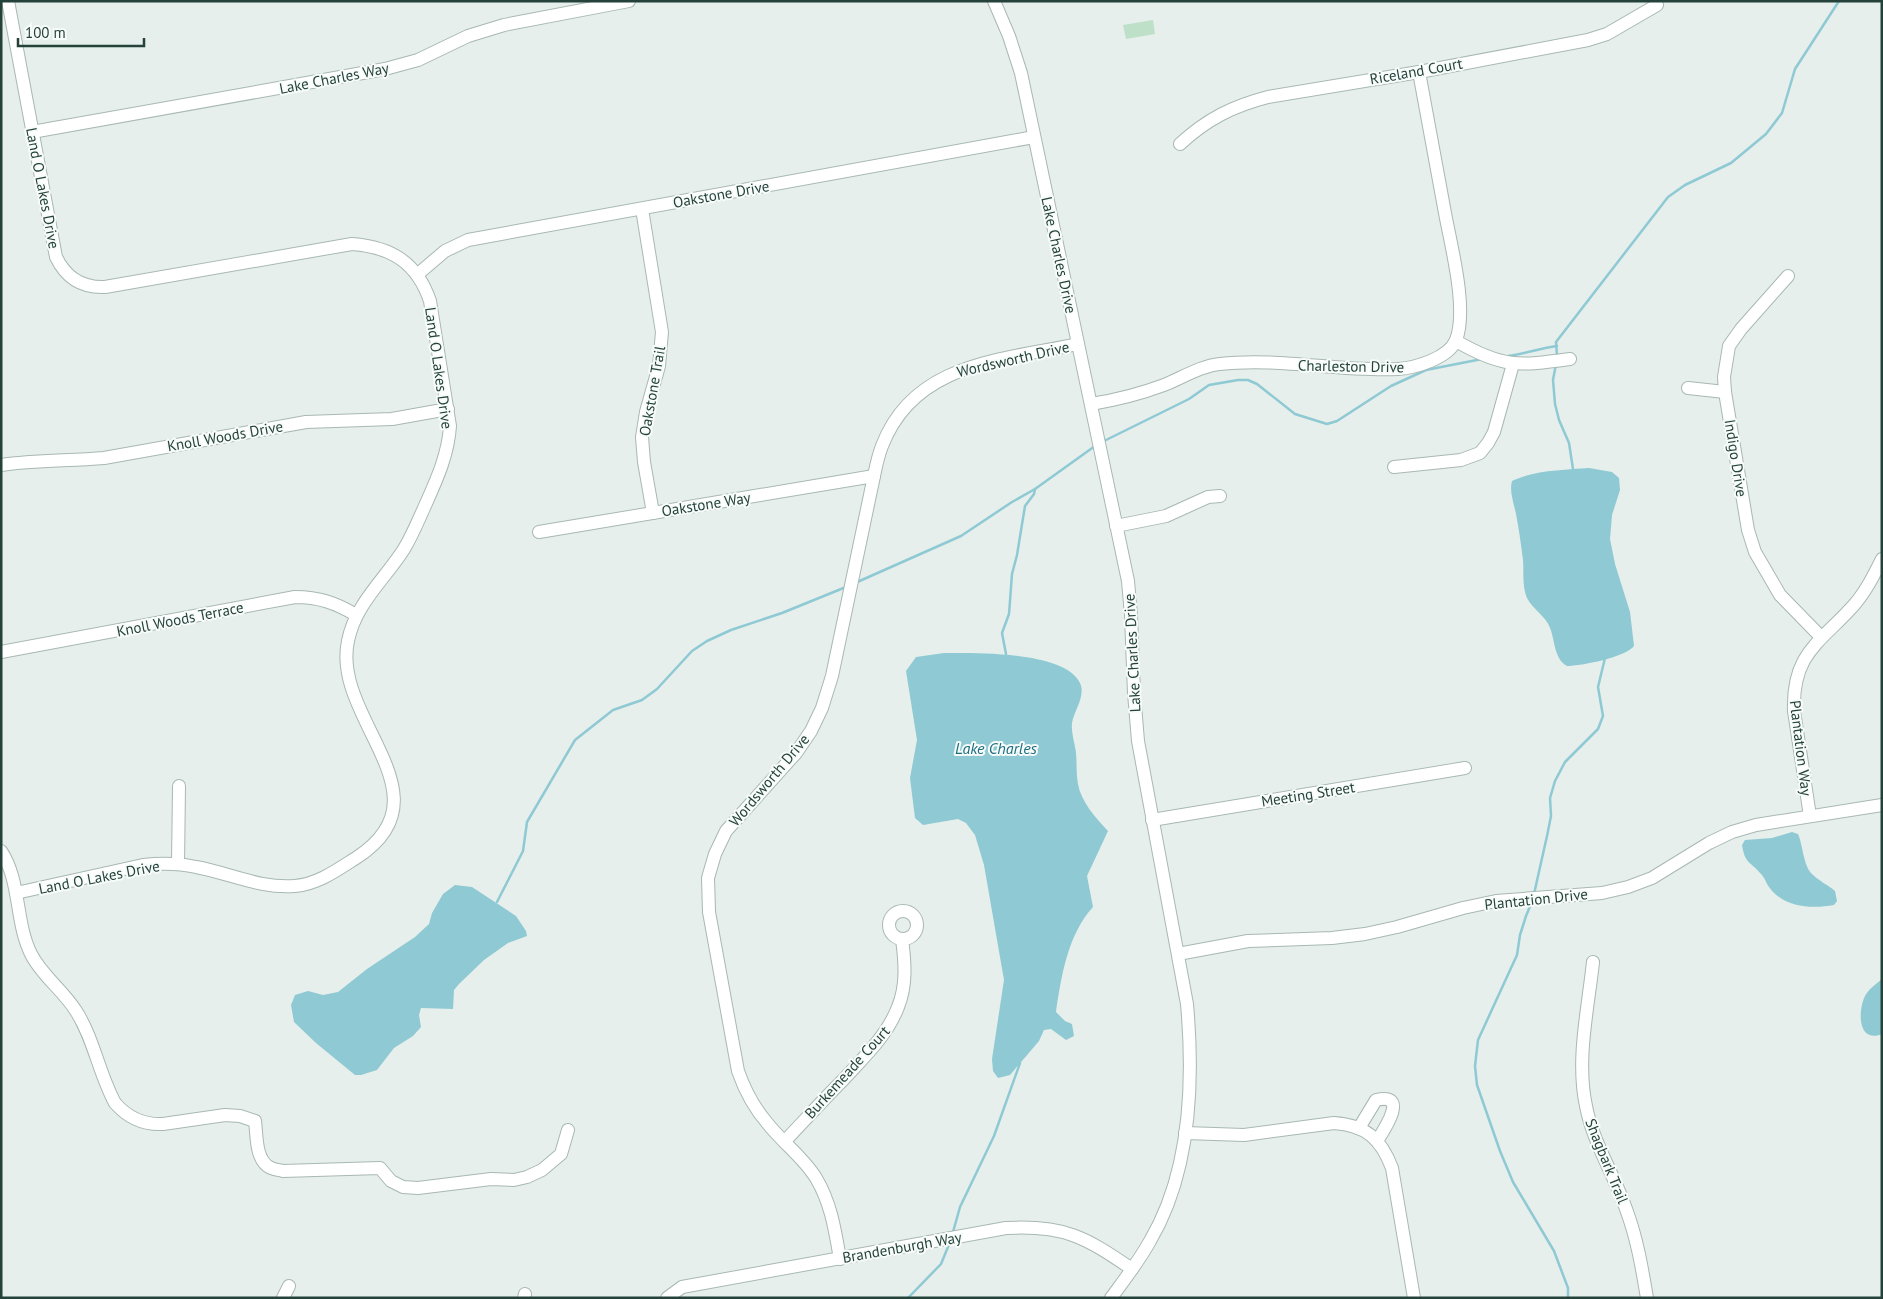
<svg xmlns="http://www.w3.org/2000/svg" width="1883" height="1299" font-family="'PT Sans',sans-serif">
  <rect width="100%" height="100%" fill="#e6efeb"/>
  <!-- green -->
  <polygon fill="#bfe0c8" points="1153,20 1155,34 1126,39 1123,25"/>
  <!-- water -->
  <g fill="#8ec9d4">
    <path d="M 1589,468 L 1612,472 L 1619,478 L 1620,490 L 1612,515 L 1610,539 L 1615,564 L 1630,612 L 1634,646 C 1626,657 1581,666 1567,666 C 1554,659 1555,640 1550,628 C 1546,616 1533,610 1527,598 C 1522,586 1524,573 1523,560 C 1521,545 1519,529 1516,514 C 1514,504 1509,491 1512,481 C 1534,470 1564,470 1589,468 Z"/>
    <path d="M 944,653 C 975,653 1065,651 1080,683 C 1086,696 1074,711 1072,723 C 1071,733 1075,744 1076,753 C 1077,763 1076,774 1078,784 C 1081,802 1096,818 1108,831 L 1087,876 L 1093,907 C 1068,934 1061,977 1056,1012 L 1065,1021 L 1072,1024 L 1074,1036 L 1066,1040 L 1051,1029 L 1044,1030 L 1039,1041 L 1010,1075 L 998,1078 L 993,1071 L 992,1059 L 1004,980 L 984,865 L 975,835 L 966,823 L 958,819 L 923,825 L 915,818 L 910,778 L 917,740 L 906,671 L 916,657 Z"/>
    <path d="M 1792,832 L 1798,834 C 1803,845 1803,865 1812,874 C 1819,881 1828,885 1835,891 L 1837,901 L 1834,905 C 1812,909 1784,908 1769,887 C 1766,883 1765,878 1761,874 C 1750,861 1745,864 1742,845 L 1745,840 L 1772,838 Z"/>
    <polygon points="455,885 472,887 516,916 526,931 527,936 508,943 484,960 459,984 454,990 453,1009 421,1008 419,1015 421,1027 413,1036 394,1048 377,1070 361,1075 355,1075 316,1043 294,1022 291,1005 295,995 308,991 323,995 338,992 367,969 415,937 429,924 432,913 443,894"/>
    <path d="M 1882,979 L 1882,1034 C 1857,1044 1858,1010 1865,996 C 1869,989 1876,984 1882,979 Z"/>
  </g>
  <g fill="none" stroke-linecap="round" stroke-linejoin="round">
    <!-- stream -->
    <g stroke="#8ec9d4" stroke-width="2.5">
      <path d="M 1508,356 C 1525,354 1540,348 1557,346"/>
      <polyline points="1557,356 1556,342 1668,197 1685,185 1731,163 1766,134 1782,113 1795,69 1839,1"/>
      <polyline points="1556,364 1553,380 1555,404 1559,420 1569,443 1573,469"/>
      <polyline points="1102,442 1189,399 1209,385 1238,380 1248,380 1257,384 1295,414 1327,424 1337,421 1391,386 1426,370 1482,359"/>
      <polyline points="855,583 961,536 1012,502 1035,489 1095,446"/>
      <polyline points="1006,654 1002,633 1009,614 1012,574 1017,555 1025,506 1034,494 1035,489"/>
      <polyline points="1534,894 1547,836 1551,816 1550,798 1555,781 1565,762 1598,729 1603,716 1598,687 1605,658"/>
      <polyline points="497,902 523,851 527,822 575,740 613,710 642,700 657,689 692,651 707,641 731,630 782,613 846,587"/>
      <polyline points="1531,904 1526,916 1520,935 1517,955 1478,1040 1475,1066 1477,1085 1500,1151 1513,1182 1554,1251 1568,1288 1568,1298"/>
      <polyline points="953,1232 960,1207 994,1136 1020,1063"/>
      <polyline points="908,1298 941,1264 950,1242"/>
    </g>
    <!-- minor casing -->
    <g stroke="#a8b8b2" stroke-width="14">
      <g id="minor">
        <path d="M 8,1 L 56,257 C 66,278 82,288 105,287 L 352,244 C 392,247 417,263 430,301 L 450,426 C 448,456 436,481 424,508 C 418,521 412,536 404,549 C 385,579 355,604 348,641 C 331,719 453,796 356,858 C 337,870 318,884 295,886 C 261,889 229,873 196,867 C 178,863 161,863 143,865 L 16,893"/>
        <path d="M 994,1 L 1009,36 L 1021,73 L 1128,581 L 1131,615 L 1134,693 L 1138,741 L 1187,1004 C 1194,1082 1191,1172 1150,1241 C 1139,1261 1125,1279 1111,1298"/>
        <polyline points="32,132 385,69 418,60 468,36 504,25 629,1"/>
        <path d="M 1180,144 C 1207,119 1233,106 1268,97 L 1419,72 L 1588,40 L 1607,34 L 1657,5"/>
        <polyline points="642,209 662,332 659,366 646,412 642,437 644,462 653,513"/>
        <polyline points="418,274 445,251 468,240 1034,137"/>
        <polyline points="1788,276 1741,329 1729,346 1724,377 1725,392 1748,530 1755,552 1780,595 1821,637"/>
        <path d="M 1456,341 C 1503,368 1518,366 1570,359"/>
        <polyline points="1688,388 1725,392"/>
        <path d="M 1091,404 C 1116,400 1140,394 1164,385 C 1182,378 1200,366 1220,364 C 1279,357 1339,372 1398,369 C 1415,368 1449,358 1456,340 C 1468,309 1451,246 1445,213 C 1436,166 1428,119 1419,72"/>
        <path d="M 1,465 C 35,460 70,461 104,458 L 306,422 L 392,419 L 448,409"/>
        <polyline points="1394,467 1461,460 1480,453 1488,443 1494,432 1513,364"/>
        <polyline points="1116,526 1166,516 1208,497 1220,496"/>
        <polyline points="539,532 874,476"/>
        <path d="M 1,652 L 295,597 C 319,597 336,603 356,615"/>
        <path d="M 1810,816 L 1794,711 C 1792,653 1820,643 1854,605 C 1866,591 1874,575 1882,559"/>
        <polyline points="1152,820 1465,768"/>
        <path d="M 1,851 C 21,881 15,922 31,954 C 42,976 63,990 76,1011 C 94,1039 99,1074 115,1103 C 128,1118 143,1125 163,1124 L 225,1115 L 240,1116 L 255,1121 C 257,1135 255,1161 271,1168 C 275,1170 280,1170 283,1171 L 380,1168 L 391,1181 L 403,1187 L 418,1188 L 491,1179 L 514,1180 L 527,1177 L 542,1170 L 561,1154 L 568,1130"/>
        <polyline points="178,864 179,786"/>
        <circle cx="903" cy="925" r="14"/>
        <polyline points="1178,954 1248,941 1332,938 1365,934 1397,927 1463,908 1496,901 1602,893 1628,887 1652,878 1709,843 1732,832 1756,825 1882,805"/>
        <path d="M 1593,962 C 1588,1009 1576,1060 1586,1106 C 1593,1143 1614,1174 1626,1209 C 1637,1238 1642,1268 1647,1298"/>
        <path d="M 1359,1128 L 1376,1100 C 1410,1092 1384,1130 1377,1141"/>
        <path d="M 1185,1133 L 1244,1135 L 1334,1123 C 1366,1125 1381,1139 1392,1168 L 1414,1298"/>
        <path d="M 785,1141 C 804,1121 823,1100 843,1080 C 864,1057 887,1036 898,1007 C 907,985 905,962 902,939"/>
        <path d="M 840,1259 C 835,1230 831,1203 816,1178 C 803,1157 783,1143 768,1124 C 754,1108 745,1091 738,1071 L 709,912 L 708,878 L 715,854 L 726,831 L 796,753 L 811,731 L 822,708 L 832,676 L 874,476 C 876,466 878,456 882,446 C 914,362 1003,360 1078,344"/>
        <polyline points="283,1298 289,1286"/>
        <polyline points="524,1298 525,1294"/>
        <path d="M 667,1298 L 682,1287 L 1006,1228 C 1065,1225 1085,1237 1132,1269"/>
      </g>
    </g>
    <!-- minor -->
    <use href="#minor" stroke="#fff" stroke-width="12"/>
  </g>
  <g text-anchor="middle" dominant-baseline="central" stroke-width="4" stroke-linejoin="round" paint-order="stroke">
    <!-- street labels -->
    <g font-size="15" fill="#24423a" stroke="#f7fbf9">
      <text transform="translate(1416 71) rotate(-10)">Riceland Court</text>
      <text transform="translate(334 78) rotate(-11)">Lake Charles Way</text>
      <text transform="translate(43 188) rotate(79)">Land O Lakes Drive</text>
      <text transform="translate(721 194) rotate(-10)">Oakstone Drive</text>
      <text transform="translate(1059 255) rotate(78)">Lake Charles Drive</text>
      <text transform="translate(1013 359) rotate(-13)">Wordsworth Drive</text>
      <text transform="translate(1351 366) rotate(1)">Charleston Drive</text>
      <text transform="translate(439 368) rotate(82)">Land O Lakes Drive</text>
      <text transform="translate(652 391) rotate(-80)">Oakstone Trail</text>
      <text transform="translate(225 436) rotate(-10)">Knoll Woods Drive</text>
      <text transform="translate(1736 458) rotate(81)">Indigo Drive</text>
      <text transform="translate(706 504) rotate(-9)">Oakstone Way</text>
      <text transform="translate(180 619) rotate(-11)">Knoll Woods Terrace</text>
      <text transform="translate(1132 653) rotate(-93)">Lake Charles Drive</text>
      <text transform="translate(1801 748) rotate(83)">Plantation Way</text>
      <text transform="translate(769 780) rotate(-50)">Wordsworth Drive</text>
      <text transform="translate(1308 794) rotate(-9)">Meeting Street</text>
      <text transform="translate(99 877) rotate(-11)">Land O Lakes Drive</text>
      <text transform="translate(1536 899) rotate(-6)">Plantation Drive</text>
      <text transform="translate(847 1072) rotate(-48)">Burkemeade Court</text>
      <text transform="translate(1607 1161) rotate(68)">Shagbark Trail</text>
      <text transform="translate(902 1247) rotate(-10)">Brandenburgh Way</text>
    </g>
    <!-- water labels -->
    <g font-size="16" font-style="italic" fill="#1c6f80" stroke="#f7fbf9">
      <text x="996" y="748">Lake Charles</text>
    </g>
  </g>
  <!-- border -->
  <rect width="1883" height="1299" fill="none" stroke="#24423a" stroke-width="5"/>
  <!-- scale -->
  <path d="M18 38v8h126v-8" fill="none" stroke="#24423a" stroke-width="2.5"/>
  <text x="25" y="38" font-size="15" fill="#24423a" stroke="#f7fbf9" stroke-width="4" paint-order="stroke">100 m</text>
</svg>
